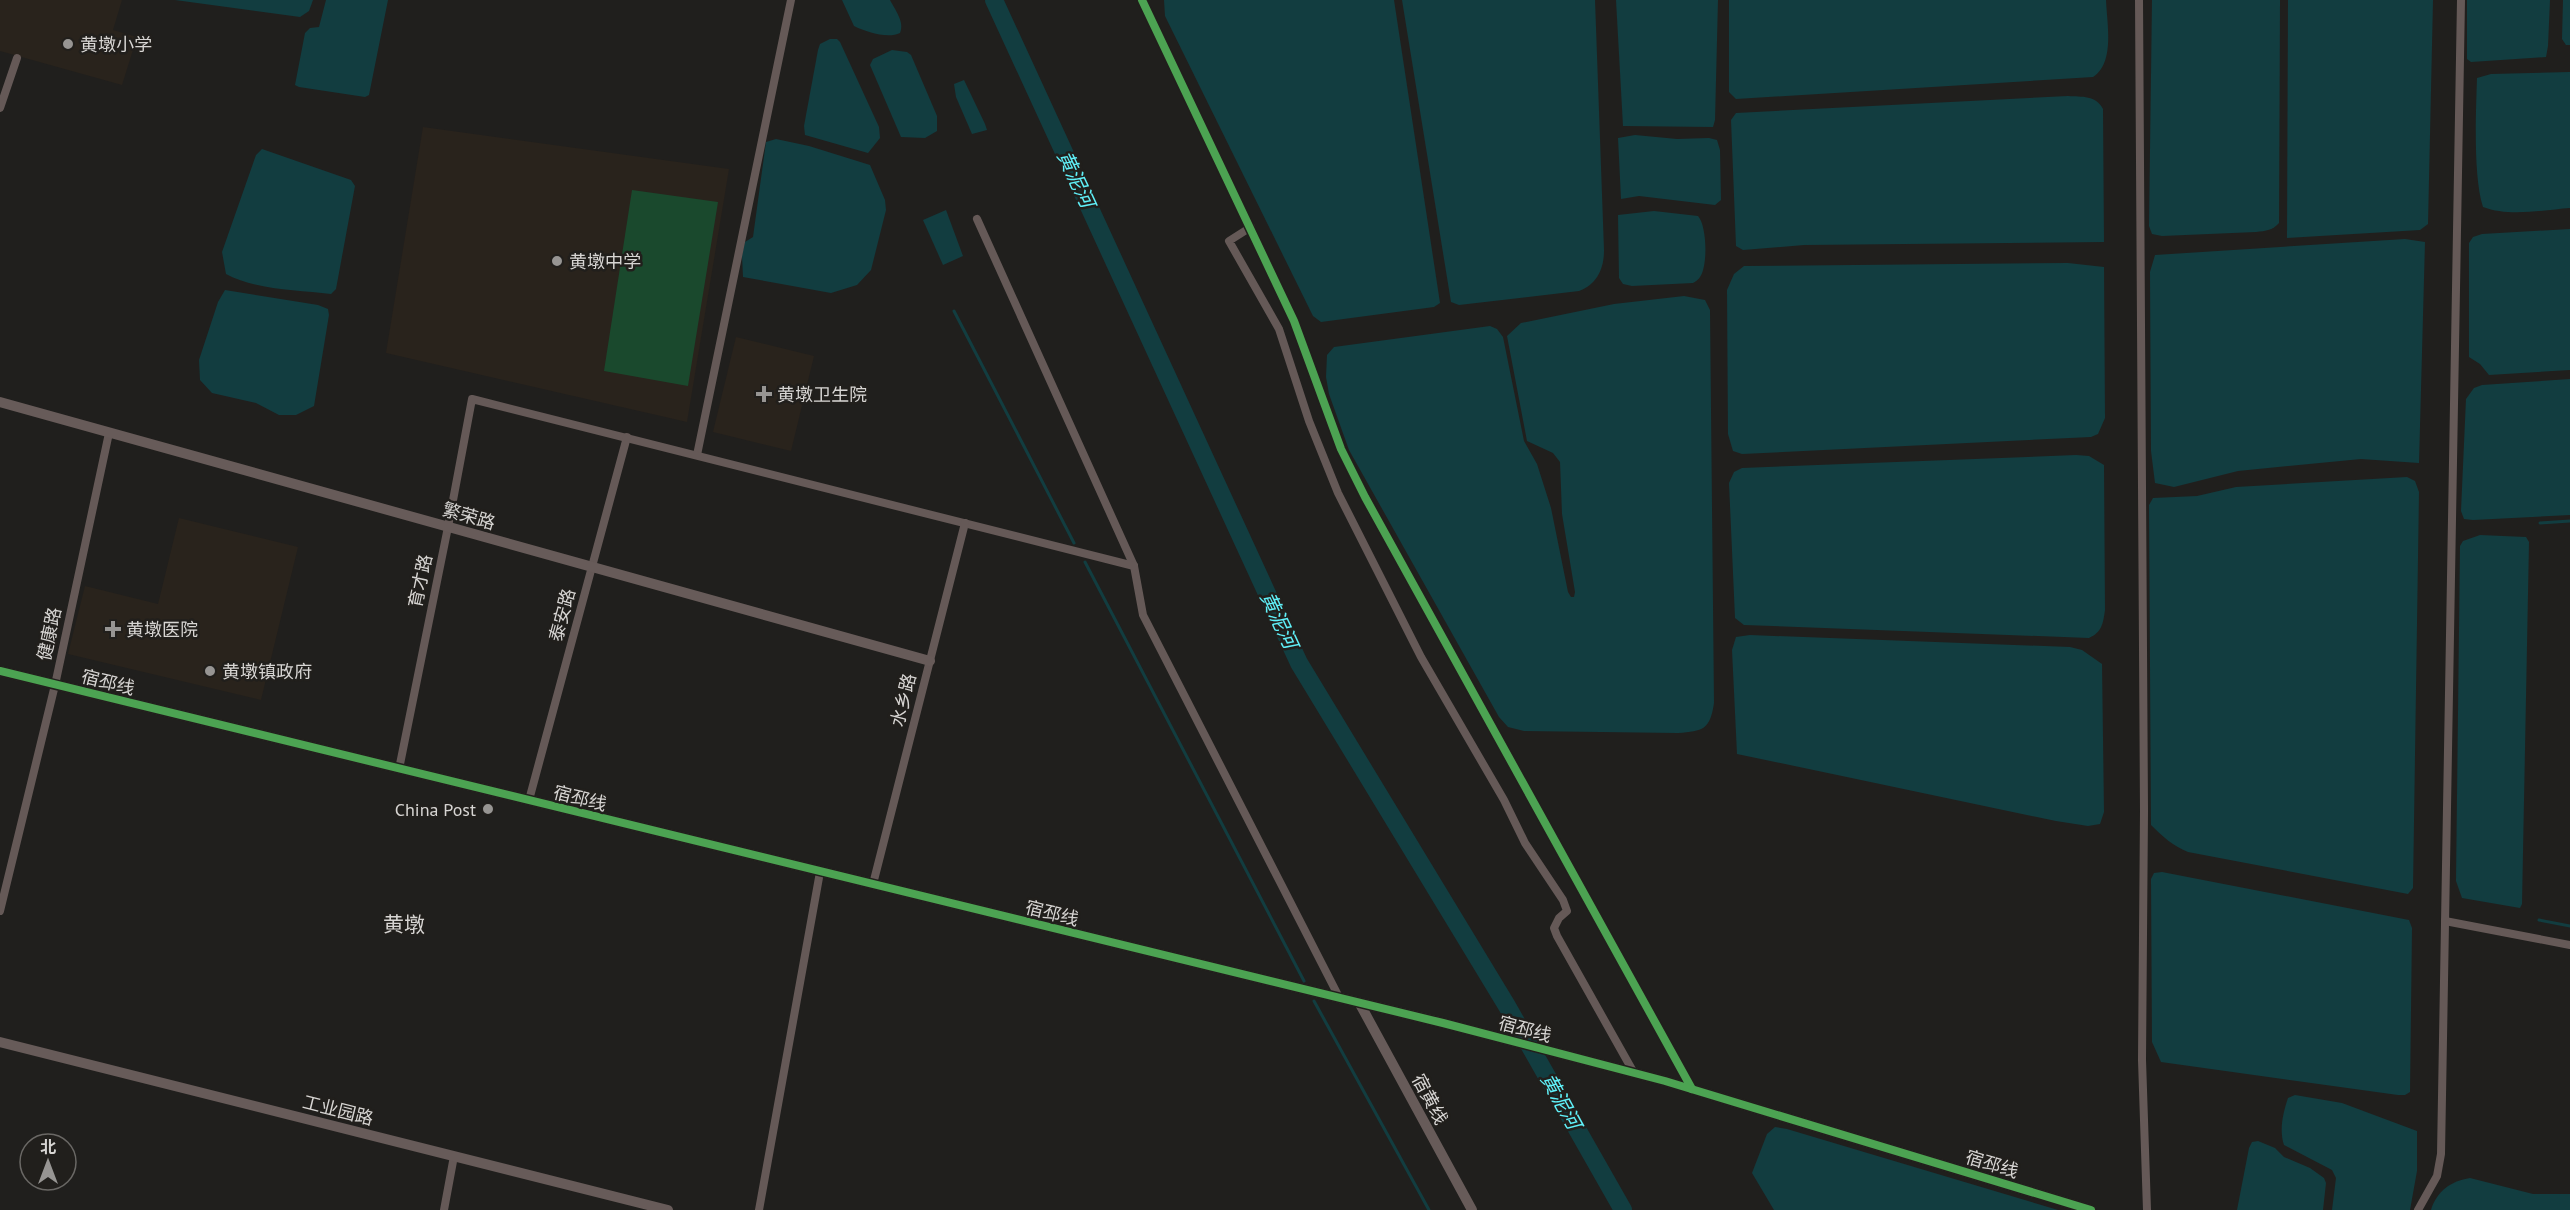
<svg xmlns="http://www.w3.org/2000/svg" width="2570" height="1210" font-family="'PT Sans','Noto Sans SC',sans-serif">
  <rect width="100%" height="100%" fill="#201f1d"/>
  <!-- built -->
  <g fill="#29231c">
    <polygon points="0,0 122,0 113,30 137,37 122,85 0,51"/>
    <polygon points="423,127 729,169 687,422 386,353"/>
    <polygon points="736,337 814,356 791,451 713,432"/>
    <polygon points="179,518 298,547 261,700 68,654 85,586 158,604"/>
  </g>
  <!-- green -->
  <polygon fill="#1a492d" points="632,190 718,202 688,386 604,371"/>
  <!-- water -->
  <g fill="#123d40">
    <polygon points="175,0 313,0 309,11 300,17"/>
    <polygon points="326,0 388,0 369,95 365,97 299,87 295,85 305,33 310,28 319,27"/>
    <path d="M 842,0 L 890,0 C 895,10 905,22 900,33 C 888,39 866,32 854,26 Z"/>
    <polygon points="1164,0 1394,0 1440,303 1434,307 1321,322 1313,316 1165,16"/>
    <path d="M 1402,0 L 1595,0 L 1604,250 C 1604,269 1597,284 1579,291 L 1459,305 L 1451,302 Z"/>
    <polygon points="1616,0 1718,0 1715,120 1713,127 1623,126"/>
    <path d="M 1729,0 L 2106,0 C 2107,24 2115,63 2093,77 L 1736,99 L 1729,92 Z"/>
    <path d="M 2152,0 L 2280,0 L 2279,223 C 2273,230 2266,231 2256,232 L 2162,236 L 2152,234 L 2149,226 Z"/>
    <polygon points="2288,0 2433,0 2428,224 2420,230 2287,238"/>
    <polygon points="2467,0 2550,0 2548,46 2546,57 2471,62 2467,59"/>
    <polygon points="2563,0 2570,0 2570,45 2566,45 2562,39"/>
    <polygon points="830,39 837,39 840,42 879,127 880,138 868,153 805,135 804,126 818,50 820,44"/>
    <polygon points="892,50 907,52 911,55 937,116 937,131 925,138 901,137 870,65 873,59"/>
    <path d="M 2570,72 L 2570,208 C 2543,210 2509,217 2483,207 C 2473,176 2476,112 2477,78 L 2491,74 Z"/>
    <polygon points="964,80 985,124 987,130 972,134 956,97 954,84"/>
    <path d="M 2068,96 C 2082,97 2096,95 2103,109 L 2104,242 L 1804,245 L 1743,250 L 1736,246 L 1731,120 L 1736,113 Z"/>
    <polygon points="1635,135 1677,139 1709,138 1717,140 1720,150 1721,200 1715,205 1639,196 1621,199 1618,138"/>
    <polygon points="776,139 809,146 870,165 885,200 886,210 871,270 857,285 831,293 743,277 742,255 745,242 753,237 766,142"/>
    <path d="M 262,149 L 351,180 L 355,186 L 336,289 L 331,294 C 297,290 256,290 226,274 L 222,252 L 256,155 Z"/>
    <polygon points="946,210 963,256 943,265 923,220"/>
    <path d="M 1654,211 L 1698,216 C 1707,226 1708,266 1700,277 C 1699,279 1695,282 1693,283 L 1632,286 L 1623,284 L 1619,278 L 1618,215 Z"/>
    <polygon points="2570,229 2570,370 2489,375 2480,364 2469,357 2469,243 2473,237 2482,234"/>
    <polygon points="2405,239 2425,242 2419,463 2361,459 2238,471 2174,487 2155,483 2151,451 2150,272 2155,255"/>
    <polygon points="2068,263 2104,267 2105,418 2098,434 2091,437 1742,454 1733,451 1728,434 1727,290 1734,274 1744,266"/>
    <polygon points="225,290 318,305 328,309 329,315 314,406 296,415 279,415 256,403 212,393 200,380 199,360 218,302"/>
    <path d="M 1684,296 L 1705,300 L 1710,310 L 1714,703 C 1710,730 1703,731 1678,733 L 1524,731 L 1508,727 L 1499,717 L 1349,450 L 1329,394 L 1326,377 L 1327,355 L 1334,347 L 1490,326 L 1497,329 L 1503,337 L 1524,441 L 1537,464 L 1551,508 L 1568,592 L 1571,597 L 1574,597 L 1575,592 L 1562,514 L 1560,462 L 1553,453 L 1527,441 L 1507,336 L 1521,323 L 1614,304 Z"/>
    <polygon points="2570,379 2570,515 2473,520 2464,519 2461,511 2466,399 2474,388 2482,385"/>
    <path d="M 2076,455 L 2089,456 L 2104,465 L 2105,610 C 2103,624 2102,632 2089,638 L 1744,625 L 1735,618 L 1729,483 L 1734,472 L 1742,468 Z"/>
    <path d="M 2407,477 L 2415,481 L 2419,492 L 2413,888 L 2408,894 L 2188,852 C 2173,846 2162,836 2151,825 L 2149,505 L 2153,498 L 2197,496 L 2236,487 Z"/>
    <polygon points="2480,535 2526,537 2529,542 2522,904 2520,908 2462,898 2456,881 2460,546 2463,541"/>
    <polygon points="1750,635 2070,647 2082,650 2102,664 2104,812 2100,824 2088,826 2056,821 1737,754 1732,650 1736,637"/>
    <polygon points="2162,872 2409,920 2412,928 2410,1092 2405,1095 2398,1095 2161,1062 2152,1042 2151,879 2154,873"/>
    <path d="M 2295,1095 L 2342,1103 L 2417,1131 L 2417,1171 L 2410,1210 L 2332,1210 L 2336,1178 L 2332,1170 L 2284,1145 C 2279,1130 2283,1113 2288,1098 Z"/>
    <polygon points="1775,1127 1787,1129 2058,1210 1774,1210 1752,1173 1767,1134"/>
    <polygon points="2258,1141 2275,1148 2284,1157 2310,1168 2324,1178 2326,1183 2323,1210 2237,1210 2249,1148 2252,1142"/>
    <path d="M 2470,1178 L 2533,1194 L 2570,1194 L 2570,1210 L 2431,1210 C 2437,1191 2451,1181 2470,1178 Z"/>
  </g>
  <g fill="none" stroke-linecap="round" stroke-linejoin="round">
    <!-- stream -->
    <g stroke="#123d40" stroke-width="3">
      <polyline points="954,311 1074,543"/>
      <polyline points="2540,523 2570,521"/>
      <polyline points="1085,562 1304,981"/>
      <polyline points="2539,920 2570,926"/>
      <polyline points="1314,1001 1429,1210"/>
    </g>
    <!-- river -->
    <polyline stroke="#123d40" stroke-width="18" points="994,0 1299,663 1507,1006 1623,1210"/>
    <!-- street -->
    <g stroke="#655957" stroke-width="8">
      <polyline points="1142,0 1294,321 1341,449 1365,497 1692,1089"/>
      <polyline points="2139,0 2144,811 2142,1060 2147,1210"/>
      <polyline points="0,108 17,58"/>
      <polyline points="977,219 1134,566 1143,615 1340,999"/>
      <polyline points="1251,227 1229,241 1279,329 1309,421 1338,493 1421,657 1504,800 1525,843 1563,900 1567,911 1559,918 1554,928 1557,936 1634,1073"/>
      <polyline points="697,455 791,0"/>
      <polyline points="399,769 448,527 472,399 1134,566"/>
      <polyline points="529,800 627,437"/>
      <polyline points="873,884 965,523"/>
      <polyline points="0,911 55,685 109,433"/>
      <polyline points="2445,921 2570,945"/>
      <polyline points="444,1210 454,1156"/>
      <polyline points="759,1210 820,872"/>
      <polyline points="2418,1210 2437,1176 2441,1154 2461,0"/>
    </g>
    <!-- secondary -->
    <g stroke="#675b59" stroke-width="10">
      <polyline points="0,402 930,661"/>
      <polyline points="0,671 1443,1023 1665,1081 2091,1210"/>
      <polyline points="1360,1004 1472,1210"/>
      <polyline points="0,1042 668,1210"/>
    </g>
    <!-- cycleway casing -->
    <g stroke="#211f1c" stroke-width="11">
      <g id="cycleway">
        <polyline points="1142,0 1294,321 1341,449 1365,497 1692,1089"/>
        <polyline points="0,671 1443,1023 1665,1081 2091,1210"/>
      </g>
    </g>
    <!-- cycleway -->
    <use href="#cycleway" stroke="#4ca352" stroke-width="8"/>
  </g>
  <!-- markers -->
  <g fill="#979593" stroke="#211f1c" stroke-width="2">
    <circle cx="68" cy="44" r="6"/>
    <circle cx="557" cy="261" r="6"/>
    <path d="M761 385h6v6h6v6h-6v6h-6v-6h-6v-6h6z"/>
    <path d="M110 620h6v6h6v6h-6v6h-6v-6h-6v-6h6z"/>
    <circle cx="210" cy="671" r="6"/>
    <circle cx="488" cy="809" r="6"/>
  </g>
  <g text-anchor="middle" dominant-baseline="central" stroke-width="5" stroke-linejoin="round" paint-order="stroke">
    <!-- poi labels -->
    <g font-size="18" fill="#d7d5d3" stroke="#211f1c" text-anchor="start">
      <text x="80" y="44">黄墩小学</text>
      <text x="569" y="261">黄墩中学</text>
      <text x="777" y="394">黄墩卫生院</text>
      <text x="126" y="629">黄墩医院</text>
      <text x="222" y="671">黄墩镇政府</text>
      <text x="476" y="809" text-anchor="end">China Post</text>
    </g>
    <!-- street labels -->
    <g font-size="18" fill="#d7d5d3" stroke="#211f1c">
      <text transform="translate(469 516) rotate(16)">繁荣路</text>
      <text transform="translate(420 581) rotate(-78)">育才路</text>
      <text transform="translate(562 615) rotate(-75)">泰安路</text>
      <text transform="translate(49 634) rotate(-78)">健康路</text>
      <text transform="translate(108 682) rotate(14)">宿邳线</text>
      <text transform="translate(903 700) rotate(-76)">水乡路</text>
      <text transform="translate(580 798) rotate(14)">宿邳线</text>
      <text transform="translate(1052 913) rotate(14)">宿邳线</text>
      <text transform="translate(1525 1029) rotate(15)">宿邳线</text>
      <text transform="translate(1430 1099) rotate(62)">宿黄线</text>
      <text transform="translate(338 1110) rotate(14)">工业园路</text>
      <text transform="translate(1992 1164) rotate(17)">宿邳线</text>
    </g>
    <!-- water labels -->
    <g font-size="20" font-style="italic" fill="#60f1f9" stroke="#211f1c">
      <text transform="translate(1076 179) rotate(65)">黄泥河</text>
      <text transform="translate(1279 620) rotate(65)">黄泥河</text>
      <text transform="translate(1561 1101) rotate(61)">黄泥河</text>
    </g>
    <!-- quarter labels -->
    <g font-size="21" fill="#d7d5d3" stroke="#211f1c">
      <text x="404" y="924">黄墩</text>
    </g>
  </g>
  <!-- north arrow -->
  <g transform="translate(48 1162)"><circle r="28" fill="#211f1c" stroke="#6a6865" stroke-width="1.5"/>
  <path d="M0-4.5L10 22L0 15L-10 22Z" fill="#979593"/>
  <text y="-9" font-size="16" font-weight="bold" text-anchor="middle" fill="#d7d5d3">北</text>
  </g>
</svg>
